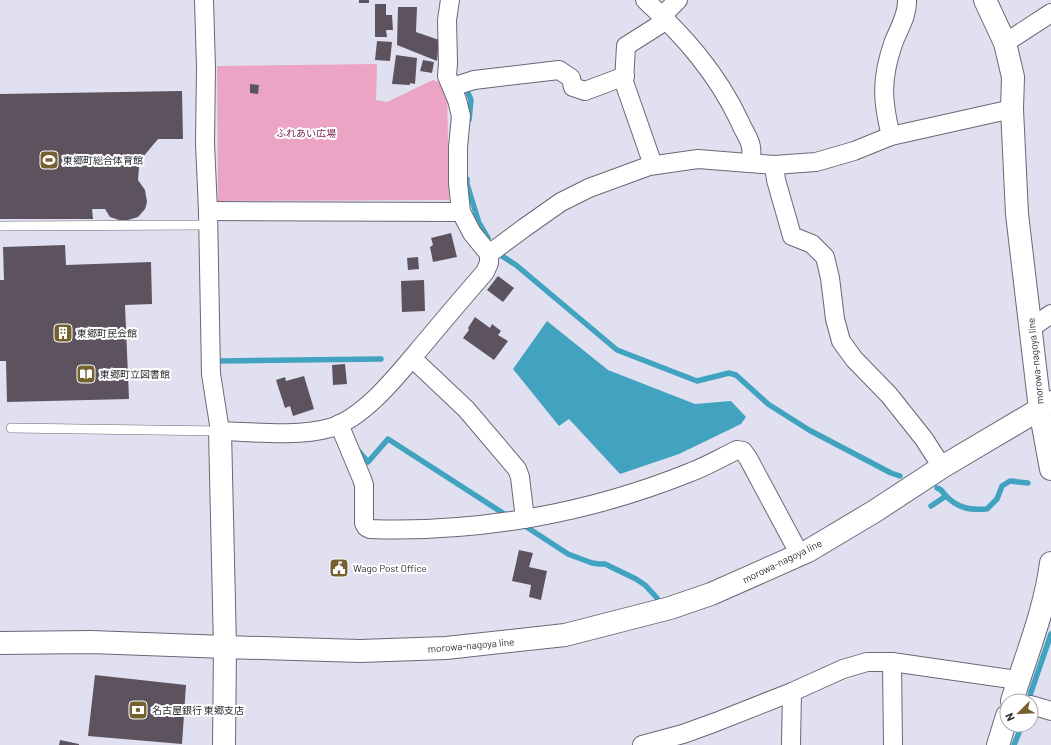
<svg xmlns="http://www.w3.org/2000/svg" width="1051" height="745" font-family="Barlow,'Noto Sans JP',sans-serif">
  <rect width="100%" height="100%" fill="#e0e0f0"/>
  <!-- green -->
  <polygon fill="#eca4c5" points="377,64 376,100 387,102 433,80 447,85 449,200 218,201 217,66"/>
  <!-- water -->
  <polygon fill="#42a3c0" points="547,321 608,370 695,404 731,401 746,417 741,424 679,454 620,474 569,419 559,426 513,369"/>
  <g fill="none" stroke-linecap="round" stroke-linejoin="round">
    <!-- stream -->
    <g stroke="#42a3c0" stroke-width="5.5">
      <polyline points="466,88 471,100 469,120"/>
      <polyline points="467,179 467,184 479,223 488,238"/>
      <polyline points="502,256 516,265 617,350 697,381 729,373 736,375 768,404 809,430 891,473 900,476"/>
      <polyline points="219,361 381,359"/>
      <polyline points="357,449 368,462 388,439 509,517"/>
      <path d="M 937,488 C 942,489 943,493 946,496 C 959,509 970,510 987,509 L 997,499 L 1002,486 L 1010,481 L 1028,483"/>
      <polyline points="931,506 946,496"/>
      <polyline points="522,524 568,554 592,563 599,564 605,564 636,579 645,585 657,598"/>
      <polyline points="1029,701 1031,692 1051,634"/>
      <polyline points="1014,745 1022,725"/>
    </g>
  </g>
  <!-- building -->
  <g fill="#5c535f">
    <rect x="359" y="0" width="10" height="3"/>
    <polygon points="375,4 386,4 386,15 392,15 393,30 386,30 387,37 375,37"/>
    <polygon points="398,7 417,7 416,32 439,40 437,61 397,45"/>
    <polygon points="377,41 392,42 390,61 375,60"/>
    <polygon points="396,55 417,58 415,84 410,83 410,85 392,84"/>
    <polygon points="423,60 434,62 432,73 420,71"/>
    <polygon points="250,84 259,85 258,94 250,93"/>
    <polygon points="182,91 183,139 158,139 143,157 139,167 138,180 145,190 147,202 145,209 138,217 128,220 119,220 110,217 105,209 92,209 93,219 0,219 0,94"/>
    <polygon points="451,233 457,257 433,262 430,247 433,245 431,238"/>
    <polygon points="65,245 66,265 151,262 152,304 125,305 129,399 7,402 6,361 0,361 0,280 4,280 3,247"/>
    <polygon points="418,257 419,269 408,270 407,258"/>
    <polygon points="498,276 514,288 503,302 487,290"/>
    <polygon points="424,280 425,311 402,312 401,281"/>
    <polygon points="475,317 490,328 492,324 501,331 498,335 508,341 494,360 463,338 469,330 468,328"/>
    <polygon points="345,364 347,384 333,385 332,365"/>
    <polygon points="304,376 314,409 293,416 290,406 285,408 276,380 285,377 286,381"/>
    <polygon points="519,550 533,553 529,567 547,571 541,600 529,597 531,585 512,581"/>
    <polygon points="95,675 186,685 182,744 88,736"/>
    <polygon points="60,740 79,744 79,745 59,745"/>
  </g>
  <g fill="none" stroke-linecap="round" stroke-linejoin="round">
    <!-- lane casing -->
    <g stroke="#686876" stroke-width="10">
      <g id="lane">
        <polyline points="0,226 208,225"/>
        <polyline points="11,428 220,431"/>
      </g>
    </g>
    <!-- street casing -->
    <g stroke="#686876" stroke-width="20">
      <g id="street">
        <path d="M 204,0 L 206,68 L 205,143 L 208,211 L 211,374 L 220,431 C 254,432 297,437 330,428 C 367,417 403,368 428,339 C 447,316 466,294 485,272 L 489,263 L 489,254 L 472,233 L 461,212 L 458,183 L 458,147 L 461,116 L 457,100 L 447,76 L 448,63 L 447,20 L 450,0"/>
        <path d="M 645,0 C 684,36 717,73 740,122 C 743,130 750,139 751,147 C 752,152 751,158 751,162"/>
        <polyline points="662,16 678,0"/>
        <polyline points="1005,43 1051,13"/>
        <polyline points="452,87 474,80 559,70 571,78 573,87 585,91 625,76"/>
        <path d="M 891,136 C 882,101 881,79 893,44 C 898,30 908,15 907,0"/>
        <polyline points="653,165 624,82 626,46 667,20"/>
        <polyline points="774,165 776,180 792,236 812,244 825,257 830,278 835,319 841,341 854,359 889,395 924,439 942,467"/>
        <polyline points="208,211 461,212"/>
        <polyline points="489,254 524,228 561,202 589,188 649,166 698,159 774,165 816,162 854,151 891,136 1012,109"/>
        <polyline points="1031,328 1051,314"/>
        <polyline points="412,358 466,409 517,469 520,477 525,519"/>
        <path d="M 339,424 L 362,479 L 364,485 L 364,523 L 366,527 L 370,529 C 479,533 590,513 691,472 C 707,466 722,457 737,450 L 743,451 L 748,458 L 800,555"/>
        <polyline points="892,662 893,745"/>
        <polyline points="1031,705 1051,711"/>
        <polyline points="642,745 683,734 716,722 792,692 843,669 867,662 892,662 1018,680"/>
        <polyline points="791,745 792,692"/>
      </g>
    </g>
    <!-- secondary casing -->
    <g stroke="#686876" stroke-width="24">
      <g id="secondary">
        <polyline points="1051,402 1040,409 1051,469"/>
        <polyline points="0,643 91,642 225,647 220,431"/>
        <path d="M 1012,701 C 1026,656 1045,610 1051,563"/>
        <polyline points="998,745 1007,716"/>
      </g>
    </g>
    <!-- primary casing -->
    <g stroke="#686876" stroke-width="24">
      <polyline id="primary" points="224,745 225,647 360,651 446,648 565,635 670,608 711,594 808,551 875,511 942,467 1040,409 1017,214 1012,109 1013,77 1005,43 985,0"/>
    </g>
    <!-- lane -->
    <use href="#lane" stroke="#fff" stroke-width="9"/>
    <!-- street -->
    <use href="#street" stroke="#fff" stroke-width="18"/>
    <!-- secondary -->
    <use href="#secondary" stroke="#fff" stroke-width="22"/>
    <!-- primary -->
    <use href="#primary" stroke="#fff" stroke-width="22"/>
  </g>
  <!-- icons -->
  <defs>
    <g id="stadium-square" transform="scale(1)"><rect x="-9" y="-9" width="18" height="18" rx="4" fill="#756130" stroke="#fff"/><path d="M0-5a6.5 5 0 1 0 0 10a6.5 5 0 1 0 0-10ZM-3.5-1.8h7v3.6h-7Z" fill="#fff"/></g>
    <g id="building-square" transform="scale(1)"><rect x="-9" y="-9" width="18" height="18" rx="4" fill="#756130" stroke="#fff"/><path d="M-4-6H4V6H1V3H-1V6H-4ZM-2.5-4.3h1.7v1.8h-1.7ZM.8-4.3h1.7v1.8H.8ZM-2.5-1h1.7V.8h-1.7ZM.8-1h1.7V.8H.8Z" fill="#fff"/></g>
    <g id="library-square" transform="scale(1)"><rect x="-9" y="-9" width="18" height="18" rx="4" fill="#756130" stroke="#fff"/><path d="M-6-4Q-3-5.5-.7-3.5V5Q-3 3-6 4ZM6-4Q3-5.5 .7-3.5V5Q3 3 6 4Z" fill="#fff"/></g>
    <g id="civic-square" transform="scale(1)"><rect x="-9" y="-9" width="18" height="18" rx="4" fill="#756130" stroke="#fff"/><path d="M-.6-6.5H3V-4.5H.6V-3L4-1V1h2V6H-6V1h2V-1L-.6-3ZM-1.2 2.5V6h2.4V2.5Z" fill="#fff"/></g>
    <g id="bank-square" transform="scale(1)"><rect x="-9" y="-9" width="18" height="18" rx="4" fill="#756130" stroke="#fff"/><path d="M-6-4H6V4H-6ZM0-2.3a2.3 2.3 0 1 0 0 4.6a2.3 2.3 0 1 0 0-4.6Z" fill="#fff"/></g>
  </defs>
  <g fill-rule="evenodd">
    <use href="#stadium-square" x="49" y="160"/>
    <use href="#building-square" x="63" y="333"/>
    <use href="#library-square" x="86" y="374"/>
    <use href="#civic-square" x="339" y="568"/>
    <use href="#bank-square" x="138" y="710"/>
  </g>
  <g text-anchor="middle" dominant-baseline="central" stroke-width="4" stroke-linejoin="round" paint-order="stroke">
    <!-- park labels -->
    <g font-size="10" fill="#7c2654" stroke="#fff">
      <text x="306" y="133">ふれあい広場</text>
    </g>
    <!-- poi labels -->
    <g font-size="10" fill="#2d2d33" stroke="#fff" text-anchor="start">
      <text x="63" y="160">東郷町総合体育館</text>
      <text x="77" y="333">東郷町民会館</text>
      <text x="100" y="374">東郷町立図書館</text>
      <text x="353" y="568">Wago Post Office</text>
      <text x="152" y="710">名古屋銀行 東郷支店</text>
    </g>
    <!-- street labels -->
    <g font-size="10" fill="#2d2d33" stroke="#fff">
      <text transform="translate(1035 361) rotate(-96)">morowa-nagoya line</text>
      <text transform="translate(782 561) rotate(-26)">morowa-nagoya line</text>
      <text transform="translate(471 645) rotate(-5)">morowa-nagoya line</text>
    </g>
  </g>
  <!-- north arrow -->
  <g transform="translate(1019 713) rotate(246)"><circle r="19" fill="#ffffff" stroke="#ababad"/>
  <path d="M0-3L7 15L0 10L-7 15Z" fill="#756130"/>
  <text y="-6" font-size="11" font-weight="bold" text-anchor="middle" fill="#2d2d33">N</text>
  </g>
</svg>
